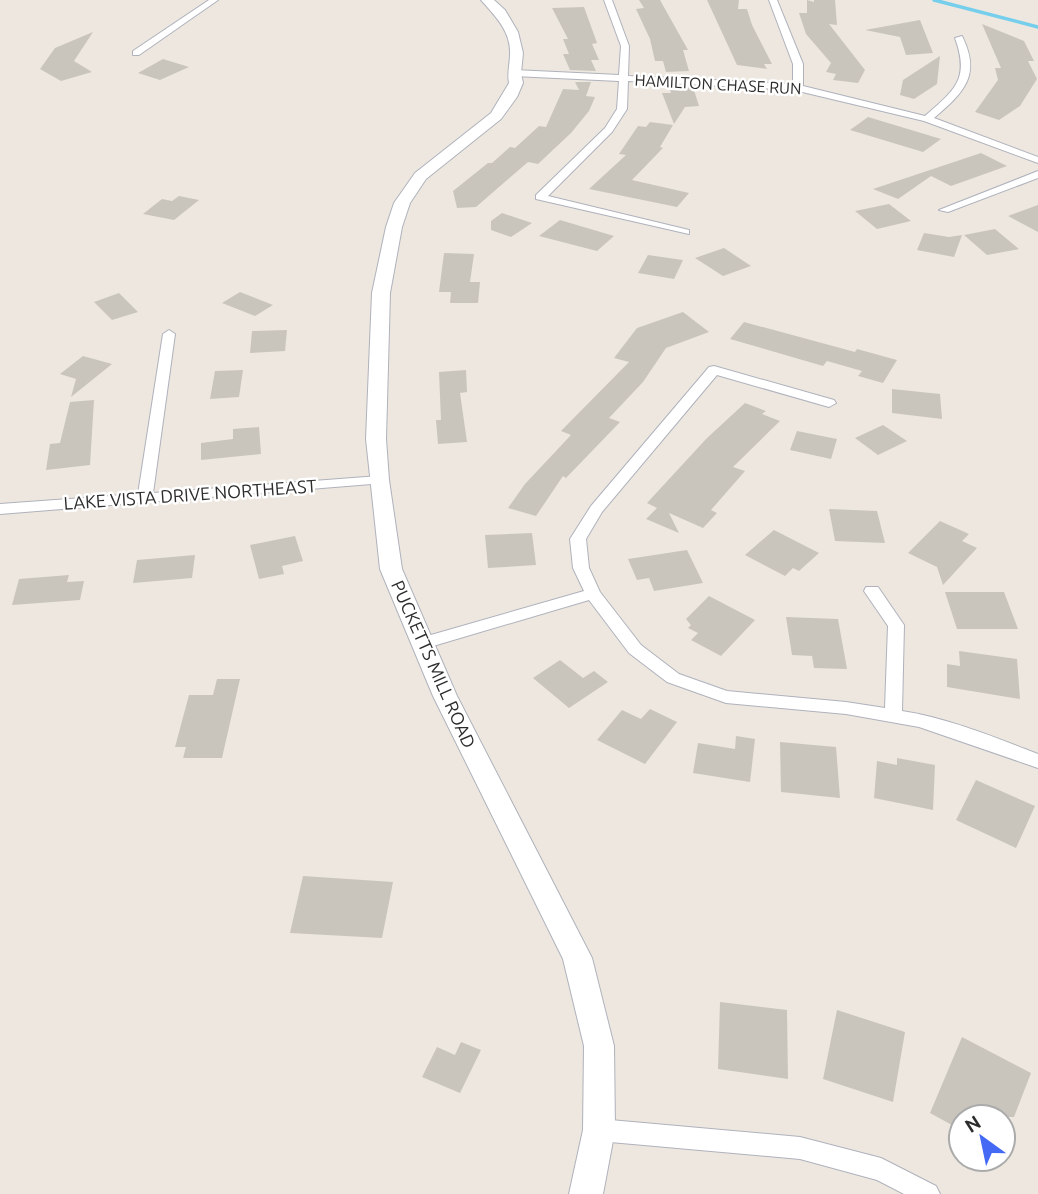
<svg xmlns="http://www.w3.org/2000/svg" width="1038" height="1194" font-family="Ubuntu,sans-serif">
  <rect width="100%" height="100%" fill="#ede7df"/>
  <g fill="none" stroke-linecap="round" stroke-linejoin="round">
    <!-- stream -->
    <polyline stroke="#75cfec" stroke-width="3.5" points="934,0 1038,27"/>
  </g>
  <!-- building -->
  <g fill="#c9c5bd">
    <polygon points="639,0 660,0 688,50 683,50 689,71 666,72 663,61 655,61 650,39 636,9 644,8"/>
    <polygon points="707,0 739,0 738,9 747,9 752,25 772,64 764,64 767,69 737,65"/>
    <polygon points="807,0 814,2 814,0 835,0 837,25 829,24 865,70 858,83 833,80 836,74 826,72 831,63 806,34 799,13 807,13"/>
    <polygon points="584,7 597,43 592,44 599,60 591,60 596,71 570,70 563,54 569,54 563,39 568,39 552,8"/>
    <polygon points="920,20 933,53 906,55 900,37 865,30"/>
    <polygon points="982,24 1024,41 1034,61 1028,61 1037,79 1020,106 999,120 975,112 998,80 995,68 1001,68"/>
    <polygon points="93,32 74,61 92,72 61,81 40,69 55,48"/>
    <polygon points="940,56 937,84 914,99 900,95 903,80"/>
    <polygon points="163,59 189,67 160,80 138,73"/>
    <polygon points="575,82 591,82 586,96 595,97 589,111 571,133 538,164 528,162 476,207 457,208 453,191 488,163 492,163 510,147 515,148 539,126 546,127 563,89 579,90"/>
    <polygon points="669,86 693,87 699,106 685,107 674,124 662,93 671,93"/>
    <polygon points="868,117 941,139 923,152 850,130"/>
    <polygon points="650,122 673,125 660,147 663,148 632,180 689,193 677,207 589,189 626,155 619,154 638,126 646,127"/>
    <polygon points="981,153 1007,166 951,186 931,176 898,199 873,189"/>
    <polygon points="179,196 199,200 174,220 143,214 162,199 172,201"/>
    <polygon points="889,204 911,221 877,229 855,211"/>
    <polygon points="1038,205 1038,232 1008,216"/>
    <polygon points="502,213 532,223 511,237 491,230 491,221"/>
    <polygon points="560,220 614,236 597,251 539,236"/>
    <polygon points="995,229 1019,249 987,255 964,235"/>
    <polygon points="924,233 949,237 962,235 954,257 917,250"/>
    <polygon points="724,248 751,266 723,276 695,258"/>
    <polygon points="444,253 474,254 470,282 480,282 478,303 450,303 451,292 439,292"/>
    <polygon points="648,255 683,260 674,279 638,273"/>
    <polygon points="240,292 273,305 255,316 222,303"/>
    <polygon points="119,293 138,312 112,320 94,302"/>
    <polygon points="683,312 709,332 666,348 643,382 609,418 620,422 566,478 563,476 536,516 508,508 525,484 571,435 561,431 629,362 614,358 637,328"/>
    <polygon points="744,322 855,352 857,349 897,360 883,383 858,376 862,371 827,361 823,366 730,339"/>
    <polygon points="287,330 285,351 250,353 252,331"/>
    <polygon points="83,356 112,364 71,397 76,379 60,374"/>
    <polygon points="243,370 239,397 210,399 215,371"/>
    <polygon points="466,370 467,392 460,393 467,442 438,444 436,420 441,420 439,372"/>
    <polygon points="892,389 940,394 942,419 892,413"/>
    <polygon points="94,400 90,465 46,470 50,444 60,443 70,402"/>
    <polygon points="745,403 766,411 762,414 780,421 733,467 745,471 711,510 717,513 703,528 669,513 679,533 646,519 657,508 647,503 707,438"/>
    <polygon points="883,425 907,441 878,455 855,438"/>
    <polygon points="259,427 261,454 201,460 201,443 233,439 233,429"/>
    <polygon points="797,431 837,439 831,459 790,450"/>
    <polygon points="829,509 877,511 885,543 835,541"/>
    <polygon points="940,521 969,534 962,541 977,548 943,585 937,567 908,553"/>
    <polygon points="774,530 819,553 799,571 793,568 785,576 745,555"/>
    <polygon points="532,533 536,565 488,568 485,535"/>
    <polygon points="295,536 303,561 282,566 284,574 259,579 250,545"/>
    <polygon points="687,550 703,583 654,591 649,578 637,580 628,559"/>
    <polygon points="195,555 192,578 133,583 137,560"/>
    <polygon points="69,575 67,582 84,581 80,600 12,605 19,579"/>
    <polygon points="945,592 1004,592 1018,629 957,629"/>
    <polygon points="709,596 755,620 721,656 691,640 698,633 688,628 691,625 686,619"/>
    <polygon points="786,617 838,619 847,669 814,668 812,656 792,655"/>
    <polygon points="959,651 1017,659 1020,699 947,687 947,664 960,666"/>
    <polygon points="560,660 583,678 594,671 608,682 569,708 533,678"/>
    <polygon points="217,679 240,679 222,758 183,758 186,747 175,747 189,695 213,695"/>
    <polygon points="650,709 677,722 645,764 597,740 622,710 641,719"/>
    <polygon points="736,736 755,739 750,782 693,773 698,743 735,749"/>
    <polygon points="780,742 836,747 840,798 781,792"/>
    <polygon points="897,758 935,765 933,810 874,798 877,761 897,765"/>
    <polygon points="976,780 1035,806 1016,848 956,820"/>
    <polygon points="303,876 393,882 382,938 290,933"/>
    <polygon points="720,1002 787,1010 788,1079 718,1069"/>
    <polygon points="837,1010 905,1032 893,1102 823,1079"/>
    <polygon points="962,1037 1031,1073 1014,1117 961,1117 961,1130 930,1113"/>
    <polygon points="461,1042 481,1050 460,1093 422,1077 437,1047 455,1055"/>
  </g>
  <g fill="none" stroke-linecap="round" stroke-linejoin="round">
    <!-- street casing -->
    <g stroke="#afb2bc" stroke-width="2">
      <g id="street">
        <polygon points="209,0 218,0 139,55 133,55 133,51"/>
        <path d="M 604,0 L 612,0 L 629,46 L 628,76 L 793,84 L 793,64 L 769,0 L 777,0 L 803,64 L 803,86 L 925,116 C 955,90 970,79 955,38 L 962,36 C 982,76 963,93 934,118 L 1038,157 L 1038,163 L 924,121 L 794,90 L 628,81 L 627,109 L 612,132 L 548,196 L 689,230 L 689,234 L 536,199 L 536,195 L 605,128 L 617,109 L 619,81 L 514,76 L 509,73 L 514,70 L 619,75 L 621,46 Z"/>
        <polygon points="1038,171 1038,178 948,212 939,210"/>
        <polygon points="169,330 175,334 153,493 379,476 384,477 386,480 384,483 0,514 0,504 138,494 163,334"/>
        <path d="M 714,366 L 834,400 L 836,403 L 829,407 L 717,375 L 602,512 L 586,539 L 589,568 L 600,592 L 641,645 L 679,674 L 727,691 L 846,702 L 885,708 L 888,626 L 864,591 L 866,587 L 878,587 L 904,625 L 902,711 C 948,718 994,737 1038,754 L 1038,768 L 919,727 L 846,714 L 726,703 L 667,682 L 629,653 L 589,600 L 423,649 L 417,647 L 415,643 L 417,639 L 584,591 L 573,568 L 570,539 L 591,506 L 709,367 Z"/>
        <polygon points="599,1119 800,1137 881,1158 936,1186 940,1194 904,1194 877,1180 800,1159 599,1141 591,1138 588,1130 591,1122"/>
      </g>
    </g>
    <!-- secondary casing -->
    <g stroke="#afb2bc" stroke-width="2">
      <path id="secondary" d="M 481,0 L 494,0 L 505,10 L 518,32 L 523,53 L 521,73 L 523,83 L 517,97 L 501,119 L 426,179 L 410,203 L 402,227 L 390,293 L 386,439 L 389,480 L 402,569 L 457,696 L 592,958 L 614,1046 L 615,1130 L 603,1194 L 569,1194 L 583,1130 L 584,1046 L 563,959 L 433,696 L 380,569 L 366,439 L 372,293 L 386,227 L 394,203 L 415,173 L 491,113 L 509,83 C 507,72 510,65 510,54 C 511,31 495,16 481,0 Z"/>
    </g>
    <!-- street -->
    <use href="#street" fill="#fff" fill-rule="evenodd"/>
    <!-- secondary -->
    <use href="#secondary" fill="#fff" fill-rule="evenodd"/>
  </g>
  <g text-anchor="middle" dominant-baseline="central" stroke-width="5" stroke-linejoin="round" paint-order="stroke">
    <!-- far-street labels -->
    <g font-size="16" fill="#2c2c2c" stroke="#fff">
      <text transform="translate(718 84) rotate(3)">HAMILTON CHASE RUN</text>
    </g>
    <!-- street labels -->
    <g font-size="18" fill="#2c2c2c" stroke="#fff">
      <text transform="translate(190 494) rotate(-4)">LAKE VISTA DRIVE NORTHEAST</text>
      <text transform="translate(434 664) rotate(66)">PUCKETTS MILL ROAD</text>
    </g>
  </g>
  <!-- north arrow -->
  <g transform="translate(982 1138) rotate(327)"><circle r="33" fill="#ffffff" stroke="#ababab" stroke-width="2"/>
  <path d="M0-5L12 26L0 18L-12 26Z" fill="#4469f5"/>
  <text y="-10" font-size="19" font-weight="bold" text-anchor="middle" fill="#2c2c2c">N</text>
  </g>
</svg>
